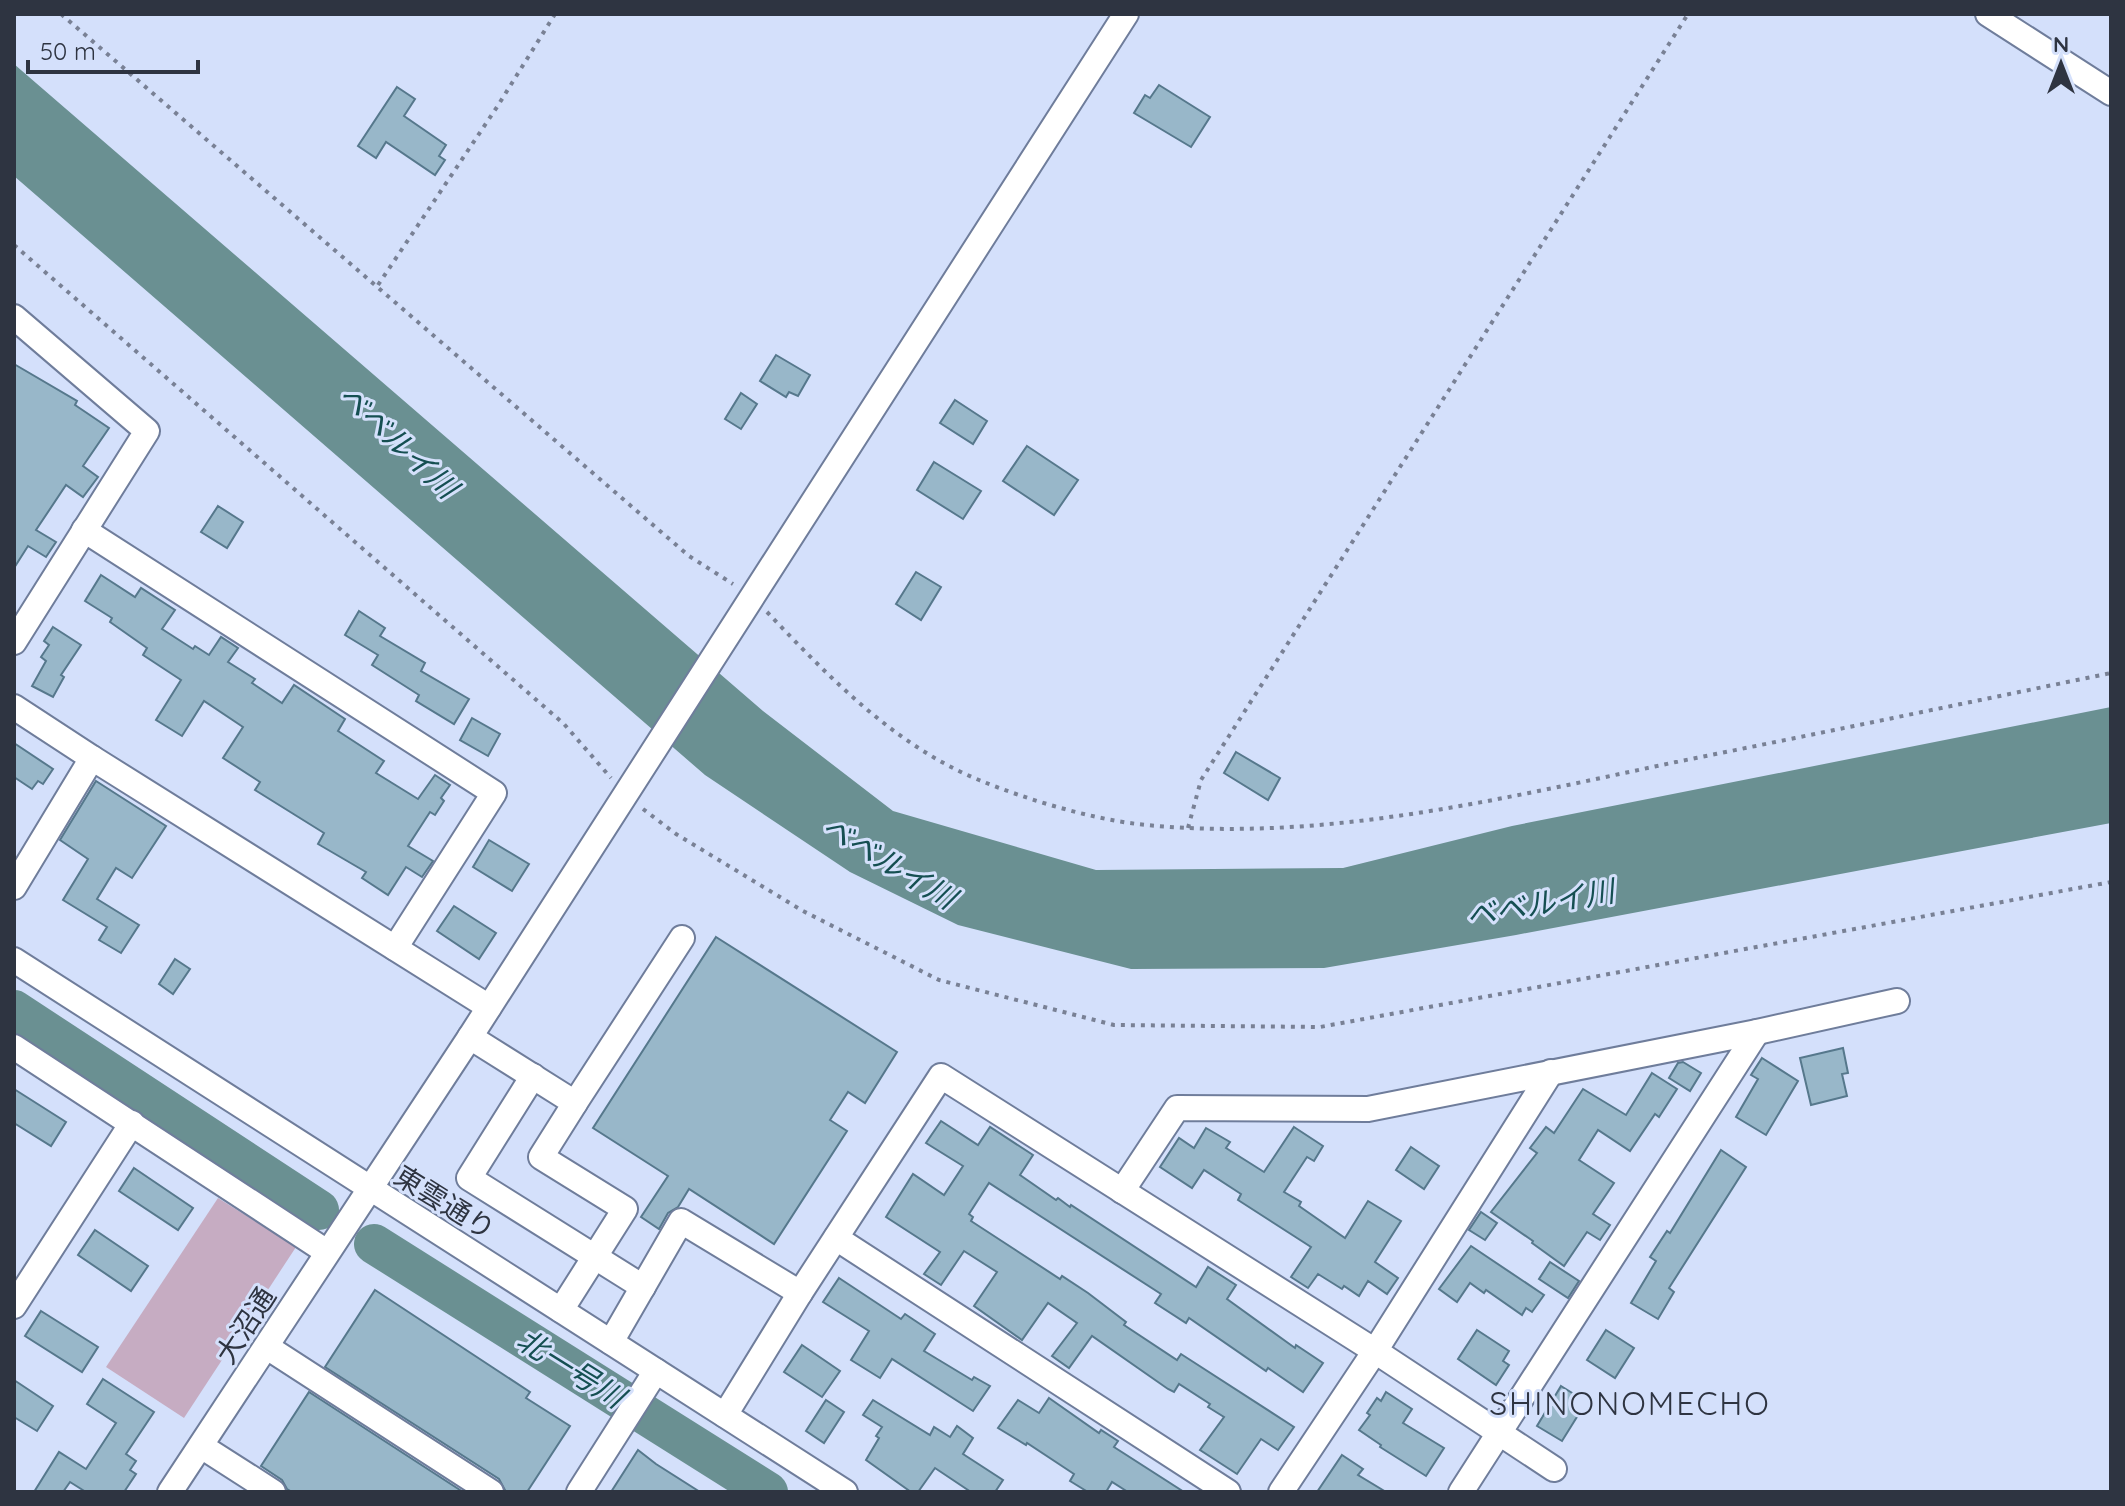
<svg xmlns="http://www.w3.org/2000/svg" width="2125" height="1506" font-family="Quicksand,'Noto Sans JP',sans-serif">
  <rect width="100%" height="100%" fill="#d4e0fb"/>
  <!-- green -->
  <polygon fill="#c6acc2" points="218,1198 296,1247 184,1418 106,1367"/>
  <!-- water -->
  <polygon fill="#6a9092" points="14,64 763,711 893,811 1096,870 1343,868 1512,826 2111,707 2111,823 1516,935 1324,968 1131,969 958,925 850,872 705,775 14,176"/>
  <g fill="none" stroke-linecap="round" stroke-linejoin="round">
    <!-- river -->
    <g stroke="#6a9092" stroke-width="40">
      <polyline points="14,1010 319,1210"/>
      <polyline points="374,1244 768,1492"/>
    </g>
  </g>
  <!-- building -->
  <g fill="#98b7c9" stroke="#56788c" stroke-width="2">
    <polygon points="1159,85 1210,117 1191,147 1134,113 1145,95 1150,98"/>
    <polygon points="397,87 415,99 404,116 446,145 439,156 445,160 435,175 386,142 376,158 358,146"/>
    <polygon points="776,355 810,375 798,396 789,392 786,397 760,381"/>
    <polygon points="14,364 77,401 75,405 109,428 83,466 98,477 83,497 66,485 36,530 56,542 46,557 28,546 14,568"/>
    <polygon points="741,393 757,404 741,429 725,419"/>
    <polygon points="955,400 987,421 973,444 940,423"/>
    <polygon points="1027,446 1078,480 1054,515 1003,481"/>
    <polygon points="934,462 981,491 963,519 917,490"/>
    <polygon points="218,506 243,522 227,548 201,532"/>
    <polygon points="916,572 941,587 921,620 896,604"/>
    <polygon points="101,575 135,597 141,588 175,610 162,629 193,649 195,646 209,655 221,637 238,648 228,662 255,679 252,683 282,703 294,685 345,719 338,731 384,761 376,773 418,799 435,775 450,785 441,798 444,801 435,815 430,812 408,846 433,861 422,877 406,867 388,895 362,878 366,872 318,844 324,833 255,790 260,782 223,758 243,727 204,701 182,736 156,720 181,680 143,655 147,648 110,622 112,618 85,601"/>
    <polygon points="359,611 385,628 380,636 425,663 421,671 469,699 454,724 416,701 419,695 372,665 378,655 345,635"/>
    <polygon points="53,627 81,645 61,675 64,677 53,697 32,686 46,661 41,657 49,645 44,641"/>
    <polygon points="472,718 500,734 488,756 460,740"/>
    <polygon points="14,743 53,769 43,784 38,781 32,789 14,777"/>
    <polygon points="1236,752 1280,778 1268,800 1224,773"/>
    <polygon points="96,781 166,826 132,878 116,868 97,899 139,925 121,953 99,940 107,927 63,900 88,859 60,840"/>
    <polygon points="489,840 529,864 512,891 473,867"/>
    <polygon points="454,906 496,933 479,959 437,931"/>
    <polygon points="716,937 897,1052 865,1103 848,1092 830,1120 847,1131 774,1244 689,1189 678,1207 668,1213 659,1229 641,1217 668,1176 593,1128"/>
    <polygon points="175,959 190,969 173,994 159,984"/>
    <polygon points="1843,1048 1848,1073 1842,1074 1847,1096 1811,1105 1800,1058"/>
    <polygon points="1762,1058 1798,1081 1766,1135 1736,1117 1758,1079 1751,1075"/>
    <polygon points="1683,1062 1701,1073 1690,1091 1669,1078 1678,1063"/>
    <polygon points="1652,1073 1677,1089 1659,1117 1655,1114 1630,1151 1598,1130 1579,1160 1614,1183 1593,1214 1610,1225 1600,1240 1587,1232 1564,1266 1532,1243 1533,1241 1491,1212 1537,1153 1530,1148 1546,1127 1554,1133 1583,1089 1626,1115"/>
    <polygon points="14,1089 66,1122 51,1146 14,1123"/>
    <polygon points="941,1121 978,1145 990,1127 1033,1155 1020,1175 1056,1200 1058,1198 1070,1207 1071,1205 1196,1287 1208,1267 1236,1285 1227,1299 1295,1348 1296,1345 1323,1363 1303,1392 1268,1368 1266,1371 1189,1318 1186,1323 1155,1303 1161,1294 989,1183 969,1214 973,1217 971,1221 1060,1279 1062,1276 1088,1293 1126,1322 1124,1325 1177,1360 1181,1354 1294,1427 1278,1450 1261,1439 1237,1474 1200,1450 1224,1417 1208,1407 1210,1404 1179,1384 1174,1392 1168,1389 1092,1336 1069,1368 1052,1356 1077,1323 1048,1303 1022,1340 974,1306 997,1272 964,1251 941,1285 924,1274 940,1252 886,1217 913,1174 944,1195 963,1166 926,1143"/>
    <polygon points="1294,1127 1323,1146 1314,1161 1307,1157 1284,1192 1301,1202 1299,1206 1345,1238 1368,1201 1401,1221 1375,1262 1398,1278 1387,1294 1368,1281 1359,1296 1344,1286 1342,1289 1318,1274 1308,1288 1291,1277 1311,1247 1238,1200 1241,1194 1204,1170 1192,1188 1160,1167 1179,1138 1194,1148 1206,1128 1230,1142 1226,1148 1264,1172"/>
    <polygon points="1411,1147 1439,1166 1424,1189 1396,1170"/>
    <polygon points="1721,1150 1746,1167 1669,1288 1674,1292 1658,1319 1631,1303 1656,1261 1650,1257 1667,1231 1670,1233"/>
    <polygon points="134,1168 193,1208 178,1230 119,1191"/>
    <polygon points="1481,1212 1497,1223 1485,1240 1469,1230"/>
    <polygon points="95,1230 148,1266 131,1291 78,1255"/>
    <polygon points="1471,1246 1544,1295 1532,1312 1526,1308 1522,1315 1486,1290 1484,1293 1470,1283 1457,1302 1439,1289"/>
    <polygon points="1550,1262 1579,1281 1568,1298 1539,1279"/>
    <polygon points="839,1278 901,1319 905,1314 935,1334 924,1351 972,1380 974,1377 990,1386 973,1411 892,1359 880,1378 851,1360 869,1331 823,1302"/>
    <polygon points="375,1290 530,1392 526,1398 570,1426 527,1492 506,1492 499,1479 325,1367"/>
    <polygon points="41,1311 98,1347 82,1372 25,1336"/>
    <polygon points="1477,1330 1509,1351 1503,1361 1509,1365 1496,1385 1458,1359"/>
    <polygon points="1606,1330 1634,1348 1615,1378 1587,1360"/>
    <polygon points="802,1345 840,1371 822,1397 784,1372"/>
    <polygon points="103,1379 154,1412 126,1454 136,1461 130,1470 136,1474 124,1492 86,1492 70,1482 63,1492 34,1492 59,1452 86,1469 116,1423 87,1404"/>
    <polygon points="14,1380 53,1406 37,1431 14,1417"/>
    <polygon points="1561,1386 1577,1396 1570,1406 1580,1412 1562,1441 1537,1426"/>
    <polygon points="309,1392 463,1492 292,1492 287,1489 282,1480 261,1466"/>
    <polygon points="1386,1392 1412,1409 1403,1423 1444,1448 1426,1476 1380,1447 1381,1445 1359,1430 1370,1415 1367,1413 1377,1398 1381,1401"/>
    <polygon points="1049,1398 1099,1433 1101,1430 1118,1441 1114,1447 1184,1492 1128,1492 1112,1482 1106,1492 1088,1492 1070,1481 1074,1474 1027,1443 1026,1445 998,1428 1018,1400 1039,1413"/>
    <polygon points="826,1400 844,1412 824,1443 806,1431"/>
    <polygon points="873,1400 930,1435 934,1427 950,1437 957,1426 973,1438 963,1454 1003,1480 995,1492 971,1492 935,1468 918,1492 911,1492 866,1460 879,1438 876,1436 882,1427 863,1415"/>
    <polygon points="638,1450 656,1464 700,1492 611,1492"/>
    <polygon points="1342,1455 1363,1469 1358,1475 1386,1492 1317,1492"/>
  </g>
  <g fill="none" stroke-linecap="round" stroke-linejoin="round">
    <!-- minor casing -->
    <g stroke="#6f7d9b" stroke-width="28">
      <g id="minor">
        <polyline points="1988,14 2111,93"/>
        <polyline points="14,317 147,431 14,642"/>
        <polyline points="84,530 494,793 395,948"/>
        <polyline points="14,707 92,758 14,887"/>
        <polyline points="92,758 489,1007"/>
        <polyline points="14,960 845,1492"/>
        <polyline points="470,1037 575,1103 541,1157 625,1209 561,1310"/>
        <polyline points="14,1047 327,1252"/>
        <polyline points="533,1076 469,1178 643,1287"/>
        <polyline points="575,1103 682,938"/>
        <polyline points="1122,1191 1177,1108 1368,1109 1757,1032 1897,1001"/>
        <polyline points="836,1238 1228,1492"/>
        <polyline points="14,1306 132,1123"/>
        <polyline points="611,1342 681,1221 800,1293"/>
        <polyline points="267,1347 491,1492"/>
        <polyline points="725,1415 800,1293 941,1076 1375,1351 1554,1469"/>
        <polyline points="201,1446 273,1492"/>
        <polyline points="170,1492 470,1037 1126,14"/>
        <polyline points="579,1492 656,1371"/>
        <polyline points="1281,1492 1375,1351 1551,1072"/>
        <polyline points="1461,1492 1757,1032"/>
      </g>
    </g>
    <!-- path -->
    <g stroke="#798195" stroke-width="4" stroke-dasharray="4 6" stroke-linecap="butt">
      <polyline points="61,14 689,556 733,584"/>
      <polyline points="14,245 564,724 611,778"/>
      <polyline points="378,285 497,107 555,14"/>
      <path d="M 767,612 C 829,677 894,745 979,780 C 1025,799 1088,818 1137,824 C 1318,844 1500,799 1676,762 C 1821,733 1966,703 2111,673"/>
      <polyline points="643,809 676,834 803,911 939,980 1114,1025 1320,1027 2111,882"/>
      <polyline points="1188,828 1201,780 1688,14"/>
    </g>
    <!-- minor -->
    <use href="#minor" stroke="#fff" stroke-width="24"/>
  </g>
  <g text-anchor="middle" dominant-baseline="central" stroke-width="6" stroke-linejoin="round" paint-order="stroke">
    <!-- street labels -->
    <g font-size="28" fill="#2e3441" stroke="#d4e0fb">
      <text transform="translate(445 1202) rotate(32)">東雲通り</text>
      <text transform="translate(245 1325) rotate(-57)">大沼通</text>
    </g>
    <!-- water labels -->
    <g font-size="30" font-style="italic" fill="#154f52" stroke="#d4e0fb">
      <text transform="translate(398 441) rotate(43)">ベベルイ川</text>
      <text transform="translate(889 862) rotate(31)">ベベルイ川</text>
      <text transform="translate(1540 903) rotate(-10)">ベベルイ川</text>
      <text transform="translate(571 1368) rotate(32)">北一号川</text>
    </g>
    <!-- quarter labels -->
    <g font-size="32" letter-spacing="2" fill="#2e3441" stroke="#d4e0fb">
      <text x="1630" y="1403">SHINONOMECHO</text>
    </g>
  </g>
  <!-- border -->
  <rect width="2125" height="1506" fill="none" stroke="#2e3441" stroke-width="32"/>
  <!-- north arrow -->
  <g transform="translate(2061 64)" stroke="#d4e0fb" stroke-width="6" paint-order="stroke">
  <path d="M0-6L14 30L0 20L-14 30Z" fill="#2e3441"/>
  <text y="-12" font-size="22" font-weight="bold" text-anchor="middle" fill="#2e3441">N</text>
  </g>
  <!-- scale -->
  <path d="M28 60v12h170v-12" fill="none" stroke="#2e3441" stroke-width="4"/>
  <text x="40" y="60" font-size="24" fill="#2e3441" stroke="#d4e0fb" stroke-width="6" paint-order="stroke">50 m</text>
</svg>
